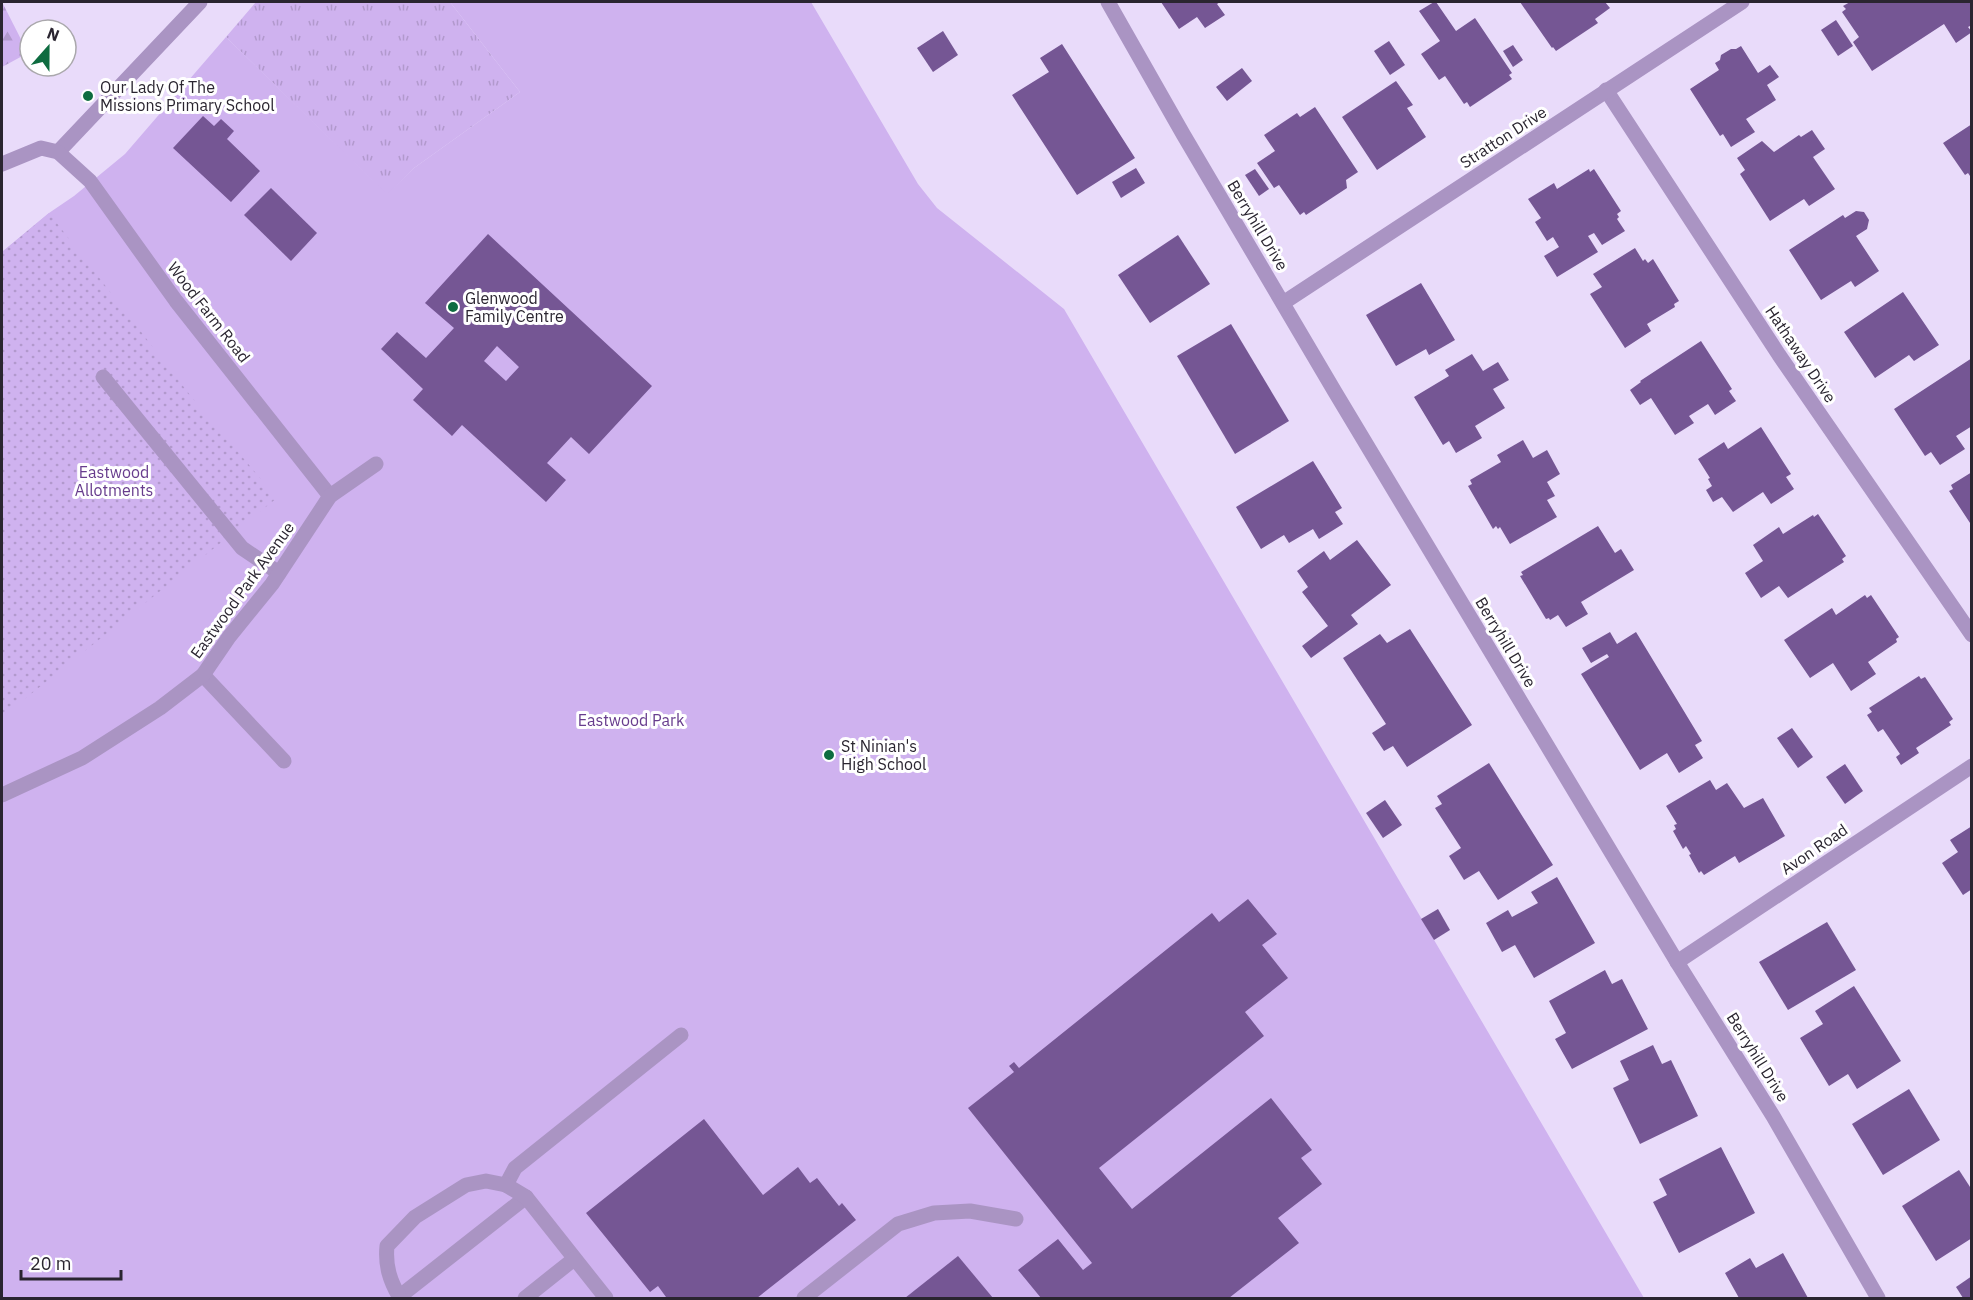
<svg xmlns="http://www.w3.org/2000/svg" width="1973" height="1300" font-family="'IBM Plex Sans',sans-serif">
  <defs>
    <pattern id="grass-tufts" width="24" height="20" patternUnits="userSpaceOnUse" patternTransform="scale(1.5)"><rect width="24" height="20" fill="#cfb2ef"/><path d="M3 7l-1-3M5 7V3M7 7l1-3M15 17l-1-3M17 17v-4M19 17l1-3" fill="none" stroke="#b299cd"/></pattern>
    <pattern id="forest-firs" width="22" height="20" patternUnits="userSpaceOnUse" patternTransform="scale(1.5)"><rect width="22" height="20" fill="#cfb2ef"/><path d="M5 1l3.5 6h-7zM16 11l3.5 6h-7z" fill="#b299cd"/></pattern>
    <pattern id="garden-dots" width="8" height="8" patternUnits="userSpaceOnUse" patternTransform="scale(1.5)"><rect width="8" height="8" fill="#cfb2ef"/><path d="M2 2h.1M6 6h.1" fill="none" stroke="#b299cd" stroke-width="1.8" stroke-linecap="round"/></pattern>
  </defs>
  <rect width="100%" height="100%" fill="#e9dbfa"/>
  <!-- grass -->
  <polygon fill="url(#grass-tufts)" points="256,2 450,2 520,92 414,168 387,195 226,37"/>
  <!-- forest -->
  <polygon fill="url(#forest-firs)" points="2,2 28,53 2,67"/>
  <!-- park -->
  <polygon fill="#cfb2ef" points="450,2 811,2 918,184 937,208 1064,309 1644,1298 2,1298 2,252 49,213 74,196 125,154 226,37 387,194 414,168 520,92"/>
  <!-- garden -->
  <polygon fill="url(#garden-dots)" points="49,213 190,395 277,498 2,717 2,252"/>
  <!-- building -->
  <g fill="#755694" fill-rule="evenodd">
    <polygon points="1161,2 1220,2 1217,4 1225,15 1205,28 1197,17 1179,29"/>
    <polygon points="1434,2 1436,2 1456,31 1475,18 1512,73 1509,75 1512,79 1470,107 1467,102 1464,104 1445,76 1439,80 1421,54 1440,41 1419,11"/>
    <polygon points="1520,2 1605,2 1610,8 1595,19 1598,23 1556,51 1553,47 1552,48"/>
    <polygon points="1850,2 1972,2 1972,25 1968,27 1972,32 1956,43 1944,24 1872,71 1853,42 1859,37 1842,12 1846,9 1843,6"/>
    <polygon points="1836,20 1853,46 1838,56 1821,30"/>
    <polygon points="943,31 958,55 933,72 917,48"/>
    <polygon points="1389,41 1405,65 1390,75 1374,51"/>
    <polygon points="1062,44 1135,158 1077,195 1012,95 1049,72 1040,58"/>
    <polygon points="1513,45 1523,60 1513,67 1503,51"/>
    <polygon points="1741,46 1758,73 1770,65 1779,77 1767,85 1776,100 1746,119 1755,132 1731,147 1723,134 1720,136 1690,89 1719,70 1715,63 1720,60 1721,55 1731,49 1736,49"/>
    <polygon points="1242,68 1252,81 1227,101 1216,87"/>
    <polygon points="1396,81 1413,105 1407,108 1426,137 1377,170 1342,117"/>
    <polygon points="1315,107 1358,172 1346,180 1347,188 1306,215 1304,212 1300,215 1279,185 1274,188 1257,163 1275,151 1264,135 1297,113 1300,117"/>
    <polygon points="203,116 214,126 221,119 234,131 227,139 260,171 231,202 173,148"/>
    <polygon points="1972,124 1972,179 1968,173 1965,175 1943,143"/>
    <polygon points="1812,130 1825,149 1813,157 1835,189 1809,206 1804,199 1770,221 1740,174 1745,170 1737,158 1762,141 1774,152 1799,135 1801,137"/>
    <polygon points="1136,168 1145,183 1121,198 1112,182"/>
    <polygon points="1255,169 1269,189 1259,196 1245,175"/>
    <polygon points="1589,169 1590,172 1594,169 1621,211 1617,214 1619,217 1617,219 1625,231 1602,245 1594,233 1588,236 1598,252 1557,277 1544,256 1559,247 1553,237 1547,241 1535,222 1541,218 1528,199 1554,183 1557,189"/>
    <polygon points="271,188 317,233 291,261 244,215"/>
    <polygon points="1856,211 1864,212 1869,220 1867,229 1856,236 1879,271 1855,287 1851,281 1821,300 1789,250 1843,215 1845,218"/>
    <path d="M 488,234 L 652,386 L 589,454 L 571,437 L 547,463 L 566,480 L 546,502 L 462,425 L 452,436 L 413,400 L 423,389 L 381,349 L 397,332 L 426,358 L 454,328 L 425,303 ZM 497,346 L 519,367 L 506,381 L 484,361 Z"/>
    <polygon points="1178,235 1210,284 1150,323 1118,275"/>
    <polygon points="1635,248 1643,261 1645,259 1648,263 1653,259 1679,301 1674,304 1675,307 1647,324 1651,331 1625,348 1590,294 1602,287 1593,274"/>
    <polygon points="1421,283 1455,340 1429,355 1426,349 1396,366 1366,315"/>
    <polygon points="1903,292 1939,345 1914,361 1909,355 1875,378 1844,332"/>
    <polygon points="1231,324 1289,421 1235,454 1177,356"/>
    <polygon points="1701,341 1732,389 1729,391 1736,401 1715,415 1708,404 1689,416 1694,423 1675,435 1651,398 1640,405 1630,390 1641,382 1640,381"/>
    <polygon points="1472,354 1483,371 1498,362 1509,380 1493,389 1505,408 1475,426 1482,438 1456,453 1449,441 1443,445 1414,397 1449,376 1445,370"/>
    <polygon points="1972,358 1972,426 1956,436 1965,449 1940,465 1931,452 1925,456 1894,409"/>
    <polygon points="1761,427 1791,474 1786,477 1794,489 1771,504 1763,492 1733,512 1722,497 1713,502 1706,490 1712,486 1708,479 1710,478 1698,459 1724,442 1728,449"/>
    <polygon points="1523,440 1533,458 1547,450 1560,474 1547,482 1555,496 1547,500 1557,517 1510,544 1500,527 1498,529 1496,526 1493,529 1468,486 1472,484 1470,480 1501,462 1497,455"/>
    <polygon points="1313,461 1342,508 1335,512 1343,524 1319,539 1313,529 1289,543 1284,535 1261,549 1236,507"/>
    <polygon points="1972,472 1972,526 1949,491 1953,489 1951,485"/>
    <polygon points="1818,514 1846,556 1842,559 1844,562 1788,598 1779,586 1761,598 1745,573 1763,561 1753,545 1779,527 1783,534 1813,515 1814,517"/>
    <polygon points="1598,526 1615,553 1621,549 1634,570 1581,602 1588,614 1566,627 1558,615 1550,620 1549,618 1546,619 1520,576 1523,575 1521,572"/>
    <polygon points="1357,540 1391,585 1351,615 1358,624 1311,658 1302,646 1328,626 1302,592 1308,587 1297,571 1324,551 1330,560"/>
    <polygon points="1865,595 1867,598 1871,595 1899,637 1896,639 1897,642 1868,662 1876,674 1851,691 1833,663 1810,678 1784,640 1832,608 1836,615"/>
    <polygon points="1410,629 1472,725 1407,767 1393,746 1384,751 1372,733 1386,724 1343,658 1380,634 1387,643"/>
    <polygon points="1610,632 1617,644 1636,632 1702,741 1695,745 1703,758 1679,773 1667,753 1640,770 1581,674 1609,657 1607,654 1591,663 1582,648"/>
    <polygon points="1919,676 1921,679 1925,677 1953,719 1949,722 1951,725 1916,748 1919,753 1901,765 1896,757 1900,754 1883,729 1878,732 1867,715 1872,712 1869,708"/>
    <polygon points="1792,728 1813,757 1798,768 1777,738"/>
    <polygon points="1489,763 1553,865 1498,900 1479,871 1464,880 1449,856 1461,848 1435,808 1442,804 1437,796"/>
    <polygon points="1845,764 1863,791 1845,804 1826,777"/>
    <polygon points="1710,780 1716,790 1727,783 1744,808 1763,798 1785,836 1739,863 1735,856 1704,875 1701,871 1699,873 1689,855 1691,854 1686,846 1683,849 1673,831 1676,829 1674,825 1677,824 1666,806"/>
    <polygon points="1385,800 1402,825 1383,838 1366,813"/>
    <polygon points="1972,826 1972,889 1963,895 1942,863 1958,852 1950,840"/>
    <polygon points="1557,877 1595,943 1534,978 1515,945 1502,952 1486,923 1508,910 1512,917 1538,903 1531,892"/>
    <polygon points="1248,899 1277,934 1262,945 1288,978 1245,1012 1264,1036 1099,1168 1132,1209 1271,1098 1312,1150 1301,1158 1322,1184 1278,1218 1299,1243 1229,1298 1041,1298 1018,1270 1058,1239 1083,1270 1092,1263 968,1108 1014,1072 1009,1066 1014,1062 1019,1068 1212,913 1219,922"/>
    <polygon points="1438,909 1450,930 1434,940 1421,919"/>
    <polygon points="1827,922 1856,970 1788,1010 1759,962"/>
    <polygon points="1605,970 1612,984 1622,979 1648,1029 1572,1069 1555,1039 1566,1033 1549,1001"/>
    <polygon points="1854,986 1901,1061 1857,1089 1848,1074 1829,1086 1800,1038 1823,1024 1815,1011"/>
    <polygon points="1653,1045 1662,1064 1671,1060 1698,1116 1640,1144 1613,1088 1629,1080 1620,1061"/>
    <polygon points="1909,1089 1940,1140 1883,1175 1852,1124"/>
    <polygon points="704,1119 763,1195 798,1167 810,1183 817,1178 839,1206 842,1203 856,1220 757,1298 665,1298 666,1297 658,1286 650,1292 586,1213"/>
    <polygon points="1721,1147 1755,1213 1679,1253 1653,1202 1667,1195 1659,1179"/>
    <polygon points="1959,1170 1972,1190 1972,1238 1936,1261 1902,1206"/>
    <polygon points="1783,1253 1808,1298 1739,1298 1725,1273 1750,1258 1756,1268"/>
    <polygon points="958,1256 993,1298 905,1298"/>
    <polygon points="1972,1276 1972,1298 1963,1298 1956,1287"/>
  </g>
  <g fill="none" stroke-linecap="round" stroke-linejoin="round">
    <!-- minor -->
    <g stroke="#aa94c3" stroke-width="15">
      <polyline points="1108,2 1183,134 1335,392 1677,962 1773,1116 1878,1298"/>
      <polyline points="1606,90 1779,355 1972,635"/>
      <polyline points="58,152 200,2"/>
      <polyline points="2,164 41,148 58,152 90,181 176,301 330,496"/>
      <polyline points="1283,303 1742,2"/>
      <polyline points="103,377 242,548 279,573"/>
      <polyline points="203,675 284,761"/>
      <polyline points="2,795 82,758 160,708 203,675 229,637 272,584 330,496 376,464"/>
      <polyline points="1677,962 1972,766"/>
      <polyline points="506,1185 515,1168 681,1035"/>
      <polyline points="399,1297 526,1197"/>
      <path d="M 400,1298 C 390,1281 385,1266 387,1246 L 415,1217 L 466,1185 L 486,1181 L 506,1185 L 526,1197 L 606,1298"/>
      <polyline points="525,1298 574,1259"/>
      <polyline points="804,1298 898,1224 934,1213 970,1211 1016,1219"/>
    </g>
  </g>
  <!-- markers -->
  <g fill="#0e6c40" stroke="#fff" stroke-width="2">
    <circle cx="88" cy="96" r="6"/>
    <circle cx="453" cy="307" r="6"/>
    <circle cx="829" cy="755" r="6"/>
  </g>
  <g text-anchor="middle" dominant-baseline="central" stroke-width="6" stroke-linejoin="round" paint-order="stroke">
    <!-- poi labels -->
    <g font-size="16" fill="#2a2530" stroke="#fff" text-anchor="start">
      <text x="100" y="87">Our Lady Of The<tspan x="100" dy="18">Missions Primary School</tspan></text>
      <text x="465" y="298">Glenwood<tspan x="465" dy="18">Family Centre</tspan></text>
      <text x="841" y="746">St Ninian's<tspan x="841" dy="18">High School</tspan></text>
    </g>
    <!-- street labels -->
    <g font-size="16" fill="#2a2530" stroke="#fff">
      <text transform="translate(1503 137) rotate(-33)">Stratton Drive</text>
      <text transform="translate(1258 225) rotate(59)">Berryhill Drive</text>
      <text transform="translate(209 312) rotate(52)">Wood Farm Road</text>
      <text transform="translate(1801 354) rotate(56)">Hathaway Drive</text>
      <text transform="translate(242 590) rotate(-54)">Eastwood Park Avenue</text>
      <text transform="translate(1506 642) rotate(59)">Berryhill Drive</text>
      <text transform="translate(1814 849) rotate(-34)">Avon Road</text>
      <text transform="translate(1758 1057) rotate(58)">Berryhill Drive</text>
    </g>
    <!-- park labels -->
    <g font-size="16" fill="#673c8d" stroke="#fff">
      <text x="114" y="472">Eastwood<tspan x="114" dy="18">Allotments</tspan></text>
      <text x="631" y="720">Eastwood Park</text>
    </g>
  </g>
  <!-- border -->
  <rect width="1973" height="1300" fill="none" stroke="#2a2530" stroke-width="6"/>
  <!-- north arrow -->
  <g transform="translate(48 48) rotate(21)"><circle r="28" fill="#ffffff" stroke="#aaa8ac" stroke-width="1.5"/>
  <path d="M0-4.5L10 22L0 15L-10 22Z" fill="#0e6c40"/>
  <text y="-9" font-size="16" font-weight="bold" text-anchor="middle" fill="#2a2530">N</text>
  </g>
  <!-- scale -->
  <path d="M21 1270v9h100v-9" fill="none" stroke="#2a2530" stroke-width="3"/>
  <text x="30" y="1270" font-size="18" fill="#2a2530" stroke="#ffffff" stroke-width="4.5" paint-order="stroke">20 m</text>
</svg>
